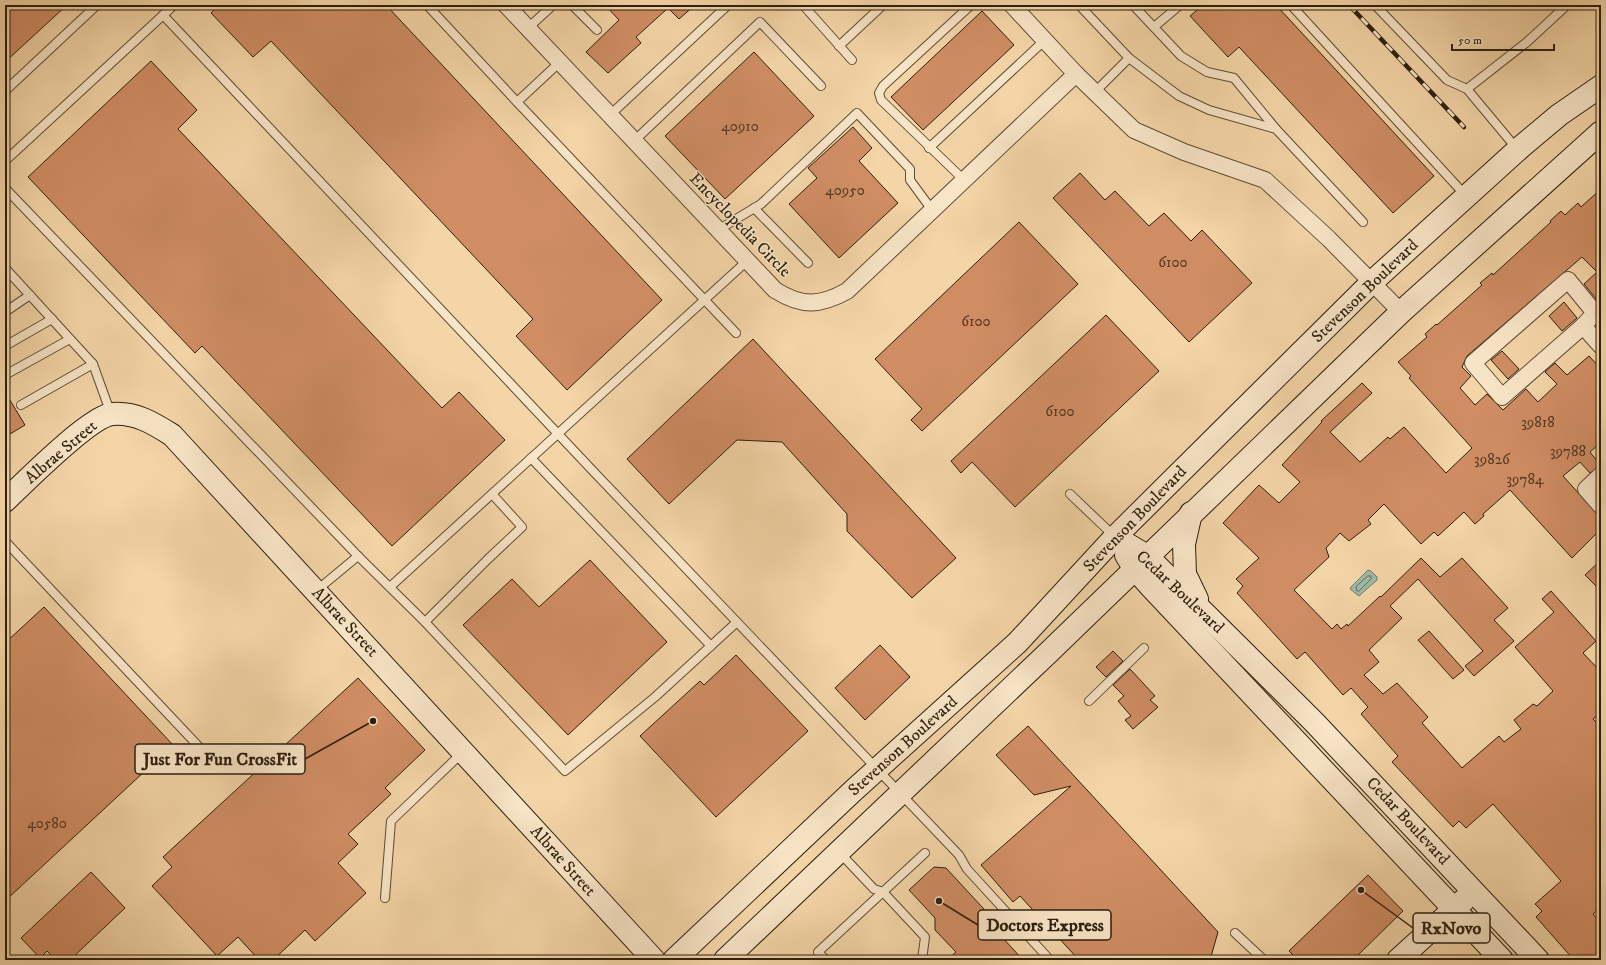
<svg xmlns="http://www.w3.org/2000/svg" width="1606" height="965" font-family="'IM FELL DW Pica',serif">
  <rect width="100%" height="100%" fill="#f4d5a7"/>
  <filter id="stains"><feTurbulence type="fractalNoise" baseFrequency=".005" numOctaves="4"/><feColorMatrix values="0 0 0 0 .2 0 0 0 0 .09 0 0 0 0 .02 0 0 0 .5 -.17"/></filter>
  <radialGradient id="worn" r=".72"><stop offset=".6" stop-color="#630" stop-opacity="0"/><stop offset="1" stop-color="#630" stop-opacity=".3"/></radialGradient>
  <!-- water -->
  <polygon fill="#9cb9a6" stroke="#6f7b6a" points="1368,570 1371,571 1377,577 1377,580 1359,596 1350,589 1351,587"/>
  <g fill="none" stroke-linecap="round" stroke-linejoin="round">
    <!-- shore -->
    <polygon stroke="#646c5b" stroke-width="1" points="1368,576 1371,576 1371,579 1359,591 1357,591 1356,587"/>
  </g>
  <!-- building -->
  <g fill="#d08d64" stroke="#2b1f10">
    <polygon points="5,5 67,5 5,62"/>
    <polygon points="219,5 386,5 662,300 567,390 516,336 533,319 271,41 253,57 211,13"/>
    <polygon points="605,5 695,5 679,19 668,8 636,37 641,43 608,73 586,52 619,20"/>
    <polygon points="1203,5 1276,5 1434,176 1393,213 1239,47 1228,57 1190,16"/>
    <polygon points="982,11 1014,45 923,130 891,97"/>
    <polygon points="754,52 814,116 725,199 665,136"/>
    <polygon points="151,61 197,110 178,129 442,408 459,392 505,440 392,546 202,346 195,353 28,177"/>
    <polygon points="853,127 872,148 859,161 898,203 839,258 789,204 817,178 808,168"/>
    <polygon points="1080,173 1105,200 1115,191 1149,226 1164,213 1191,241 1202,230 1252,283 1189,342 1053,198"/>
    <polygon points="1601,189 1601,305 1584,284 1597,272 1582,257 1467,356 1462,367 1471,376 1460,388 1475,405 1487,394 1503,410 1526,389 1538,402 1557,384 1545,372 1555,363 1567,375 1589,356 1601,369 1601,438 1596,443 1598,445 1590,452 1601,466 1590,473 1580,462 1563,476 1601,518 1601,539 1596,534 1572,558 1510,490 1483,514 1484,516 1475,524 1464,512 1438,536 1434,532 1421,544 1384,504 1368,520 1371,524 1349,541 1340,533 1326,548 1329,557 1294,590 1332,629 1337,624 1341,629 1347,624 1348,626 1380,596 1381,597 1421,558 1440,577 1462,558 1508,608 1494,620 1514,641 1474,676 1465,666 1483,651 1418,579 1390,606 1402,618 1369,650 1379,662 1364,675 1383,694 1397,683 1428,717 1422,723 1462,768 1499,736 1504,742 1521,729 1514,720 1533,704 1537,706 1553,691 1515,647 1554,612 1542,599 1551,591 1596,641 1583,653 1601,672 1601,712 1593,719 1601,727 1601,907 1593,914 1601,923 1601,960 1574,960 1536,917 1542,911 1535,904 1561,881 1493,804 1466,828 1459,821 1453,827 1392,762 1398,756 1361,714 1368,707 1351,688 1343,695 1305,652 1297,659 1237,593 1243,586 1236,579 1259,558 1223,523 1259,485 1279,503 1300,482 1282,465 1322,422 1321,421 1362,383 1372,393 1330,432 1360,462 1388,437 1390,439 1404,427 1446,473 1472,448 1409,378 1411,376 1398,362 1427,337 1425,334 1436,324 1437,325 1482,285 1480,283 1492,273 1493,275 1551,222 1550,221 1561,211 1565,215 1578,203 1581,207"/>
    <polygon points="1019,222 1078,284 922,431 911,420 922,409 875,359"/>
    <polygon points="1564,302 1577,318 1562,331 1549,316"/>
    <polygon points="1106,315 1159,371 1015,507 972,462 961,473 951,461"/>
    <polygon points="753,339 956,558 912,598 847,531 847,514 782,442 737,440 669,504 627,459"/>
    <polygon points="1502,351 1519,369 1508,379 1491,360"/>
    <polygon points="5,392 25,425 5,437"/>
    <polygon points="590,560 667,642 568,735 463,625 512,579 539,607"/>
    <polygon points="1601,560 1601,591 1585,575"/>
    <polygon points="44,607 173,745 5,901 5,643"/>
    <polygon points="1429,631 1464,670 1453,679 1418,640"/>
    <polygon points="880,645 910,677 865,720 835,688"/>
    <polygon points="1113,651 1123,661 1106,677 1096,667"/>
    <polygon points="736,655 808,731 716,817 640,736 700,681 704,685"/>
    <polygon points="1130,669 1155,696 1150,700 1158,707 1133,729 1125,720 1131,716 1118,701 1124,696 1113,685"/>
    <polygon points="358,678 425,750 385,788 391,794 348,834 358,844 338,863 366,893 315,941 305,930 273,960 259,960 238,937 217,956 152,886 172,867 163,857"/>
    <polygon points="1028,726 1218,932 1210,960 1138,960 1134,955 1129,960 1079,960 1020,896 1013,902 981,865 1071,786 1034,795 996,755"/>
    <polygon points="934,867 946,868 995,921 991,925 1023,960 947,960 956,952 935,930 935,918 909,890"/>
    <polygon points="91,872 125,908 70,960 56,960 47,951 40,958 21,938"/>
    <polygon points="1368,875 1403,911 1353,960 1298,960 1289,951"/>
  </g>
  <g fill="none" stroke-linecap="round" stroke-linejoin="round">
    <!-- lane casing -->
    <g stroke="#5d4c36" stroke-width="10">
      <g id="lane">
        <polyline points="427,5 517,102 560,62"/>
        <polyline points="572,5 597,30"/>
        <polyline points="803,5 852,60"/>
        <polyline points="1079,5 1129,58"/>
        <polyline points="1133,5 1181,56 1207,72 1234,78 1276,129"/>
        <polyline points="1291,5 1466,196"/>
        <polyline points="1375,5 1447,80 1467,89 1517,149"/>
        <polyline points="163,15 593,471 959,855 967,869 1050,960"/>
        <polyline points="1154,27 1180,5"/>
        <polyline points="528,28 553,5"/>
        <polyline points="839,46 883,5"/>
        <polyline points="1467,89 1527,42 1567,5"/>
        <polyline points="5,91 97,5"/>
        <polyline points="1095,92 1129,58 1179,96 1209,110 1276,129 1363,222"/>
        <polyline points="517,102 736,333"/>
        <polyline points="610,115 728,5"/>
        <polyline points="634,141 760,22 821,86"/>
        <polyline points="929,148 1045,40"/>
        <polyline points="5,161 174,5"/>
        <polyline points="964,180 881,100 879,93 883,86 971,5"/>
        <polyline points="5,188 358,556 425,622 488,559 522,527 492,494"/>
        <polyline points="754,208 808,263"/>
        <polyline points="718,230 761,204 857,113 910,169 910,180 932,210"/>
        <polyline points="5,268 93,364 111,414"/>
        <polyline points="5,312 30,295"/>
        <polyline points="5,346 52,319"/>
        <polyline points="5,375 70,339"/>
        <polyline points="21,405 93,364"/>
        <polyline points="531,458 711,646"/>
        <polyline points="1070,494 1114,536"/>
        <polyline points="5,541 202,750"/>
        <polyline points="390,587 747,261"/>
        <polyline points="317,590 358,556"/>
        <polyline points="425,622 565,771 655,697 737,622"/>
        <polyline points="1089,701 1144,648"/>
        <polyline points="839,852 874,889 883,892 925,937 922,960"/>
        <polyline points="385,898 391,821 463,752"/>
        <polyline points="1235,933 1264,960"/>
        <polyline points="826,960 818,952 925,853"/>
      </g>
    </g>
    <!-- street casing -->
    <g stroke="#5d4c36" stroke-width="18">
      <g id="street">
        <path d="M 506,5 L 775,290 C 802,307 820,306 847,291 L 1076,74 L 1012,5"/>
        <polyline points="1076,74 1134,130 1184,152 1265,180 1329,239 1401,312"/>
        <polygon points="1568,280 1595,313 1583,326 1502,397 1473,363"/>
        <polyline points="1583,326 1601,346"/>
        <polyline points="1601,475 1586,489 1601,506"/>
      </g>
    </g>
    <!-- secondary casing -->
    <g stroke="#2b1f10" stroke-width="24">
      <g id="secondary">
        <path d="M 5,501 C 25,482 89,417 112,414 C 135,412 153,423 172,435 L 654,960"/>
        <polyline points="1191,513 1184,544 1185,574 1197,599"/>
        <polyline points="1115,537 1147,556 1314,722 1538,960"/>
        <polyline points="1126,555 1134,568 1150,586 1502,960"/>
        <polyline points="674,960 854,790 1017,643 1115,537 1372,282 1522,146 1559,115 1601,86"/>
        <polyline points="725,960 1048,653 1401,312 1601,132"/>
        <polyline points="1398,960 1464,900"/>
      </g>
    </g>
    <!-- lane -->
    <use href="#lane" stroke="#f8e4c6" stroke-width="8"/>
    <!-- street -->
    <use href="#street" stroke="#f8e4c6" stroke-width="16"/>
    <!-- secondary -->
    <use href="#secondary" stroke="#f8e4c6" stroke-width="22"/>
    <!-- rail casing -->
    <g stroke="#2b1f10" stroke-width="4.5">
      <polyline id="rail" points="1349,5 1464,127"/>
    </g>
    <!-- rail -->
    <use href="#rail" stroke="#f8e4c6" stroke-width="3" stroke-dasharray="9" stroke-linecap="butt"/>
  </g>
  <g text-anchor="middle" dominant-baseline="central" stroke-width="3" stroke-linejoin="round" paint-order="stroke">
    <!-- number labels -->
    <g font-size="15" fill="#543a25">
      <text x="740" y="126">40910</text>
      <text x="845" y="190">40950</text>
      <text x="1173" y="262">6100</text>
      <text x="976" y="321">6100</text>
      <text x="1060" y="411">6100</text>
      <text x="1538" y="422">39818</text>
      <text x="1568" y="451">39788</text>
      <text x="1492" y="459">39826</text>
      <text x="1525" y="479">39784</text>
      <text x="47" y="823">40580</text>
    </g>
    <!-- street labels -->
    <g font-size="17" fill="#2b1f10" stroke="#f8e4c6">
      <text transform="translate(740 225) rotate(46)">Encyclopedia Circle</text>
      <text transform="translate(1365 291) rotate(-44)">Stevenson Boulevard</text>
      <text transform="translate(61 452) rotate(-40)">Albrae Street</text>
      <text transform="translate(1135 519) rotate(-46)">Stevenson Boulevard</text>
      <text transform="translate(1180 592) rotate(43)">Cedar Boulevard</text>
      <text transform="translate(345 622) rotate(47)">Albrae Street</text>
      <text transform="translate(903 746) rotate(-42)">Stevenson Boulevard</text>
      <text transform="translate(1408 821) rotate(47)">Cedar Boulevard</text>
      <text transform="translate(563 861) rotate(48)">Albrae Street</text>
    </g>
  </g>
  <!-- callouts -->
  <path fill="none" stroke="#2b1f10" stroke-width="1.5" d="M373 721L305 759M939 901L978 925M1361 890L1413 928"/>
  <g fill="#2b1f10" stroke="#f8e4c6" stroke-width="1.5">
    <circle cx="373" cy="721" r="4"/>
    <circle cx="939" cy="901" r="4"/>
    <circle cx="1361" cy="890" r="4"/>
  </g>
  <g fill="#f8e4c6" stroke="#2b1f10" stroke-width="1.5">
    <rect x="135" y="744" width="170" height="30" rx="4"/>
    <rect x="978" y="910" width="133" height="30" rx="4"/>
    <rect x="1413" y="913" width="77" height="30" rx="4"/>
  </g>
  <g font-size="18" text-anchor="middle" font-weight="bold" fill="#2b1f10">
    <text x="220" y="765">Just For Fun CrossFit</text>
    <text x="1045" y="931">Doctors Express</text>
    <text x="1451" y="934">RxNovo</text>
  </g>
  <!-- margin -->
  <rect width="1606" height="965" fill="none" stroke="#f4d5a7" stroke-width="20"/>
  <rect x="6" y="6" width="1594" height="953" fill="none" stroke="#2b1f10" stroke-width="2"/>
  <rect x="10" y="10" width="1586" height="945" fill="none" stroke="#2b1f10"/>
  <!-- scale -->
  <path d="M1452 44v6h102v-6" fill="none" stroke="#2b1f10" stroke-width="2"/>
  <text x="1458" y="44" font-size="12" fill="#2b1f10" stroke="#f8e4c6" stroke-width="3" paint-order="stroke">50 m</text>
  <rect width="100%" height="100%" filter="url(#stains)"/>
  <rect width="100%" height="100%" fill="url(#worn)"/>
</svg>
